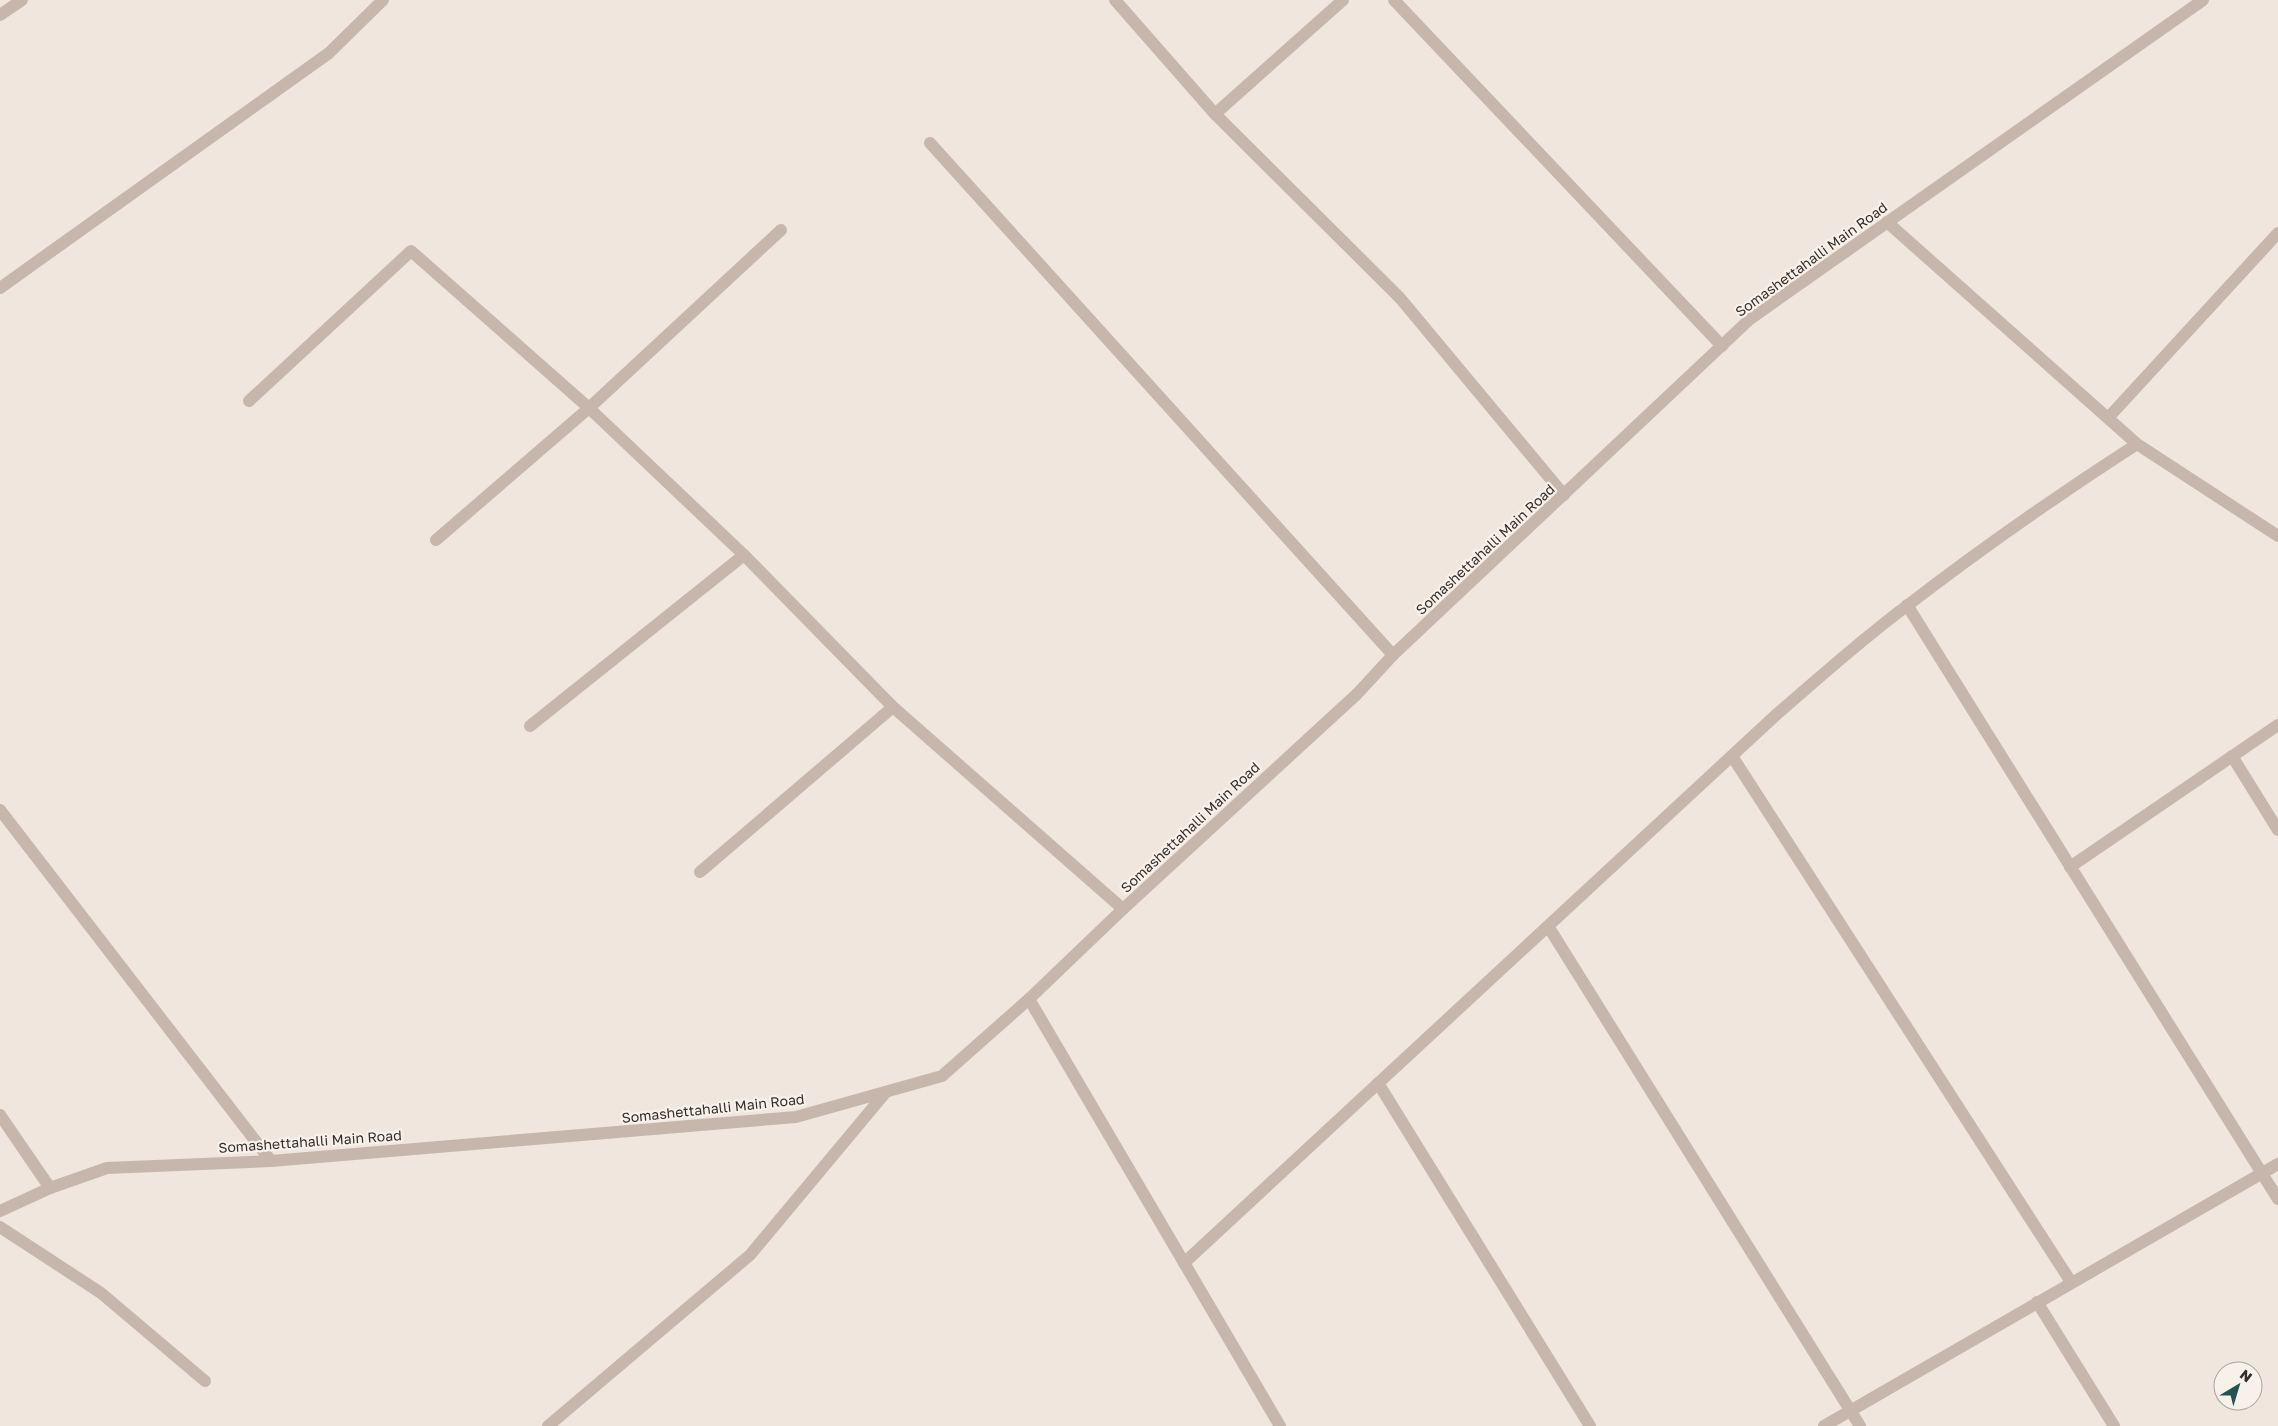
<svg xmlns="http://www.w3.org/2000/svg" width="2278" height="1426" font-family="'Golos Text',sans-serif">
  <rect width="100%" height="100%" fill="#f0e6de"/>
  <g fill="none" stroke-linecap="round" stroke-linejoin="round">
    <!-- minor -->
    <g stroke="#c7b6ab" stroke-width="12">
      <polyline points="1115,0 1215,114"/>
      <polyline points="1343,0 1215,114 1400,298 1564,495"/>
      <polyline points="1394,0 1722,346"/>
      <polyline points="0,15 22,0"/>
      <polyline points="930,143 1393,655"/>
      <polyline points="1887,222 2137,444 2278,536"/>
      <polyline points="0,288 329,53 383,0"/>
      <polyline points="249,401 411,251 589,408 744,555 893,707 1123,909"/>
      <polyline points="2108,418 2278,233"/>
      <polyline points="436,540 589,408 781,230"/>
      <polyline points="1907,605 2278,1199"/>
      <polyline points="530,726 744,555"/>
      <polyline points="1732,756 2071,1282"/>
      <polyline points="2232,756 2278,830"/>
      <polyline points="0,810 271,1161"/>
      <polyline points="2070,867 2278,725"/>
      <polyline points="700,872 893,707"/>
      <polyline points="1548,926 1860,1426"/>
      <polyline points="1029,999 1280,1426"/>
      <polyline points="1378,1083 1590,1426"/>
      <polyline points="0,1115 50,1188"/>
      <polyline points="0,1211 50,1188 107,1168 271,1161 796,1117 942,1076 1029,999 1123,909 1357,694 1393,655 1750,319 2203,0"/>
      <polyline points="0,1227 101,1293 205,1381"/>
      <path d="M 1184,1263 L 1777,714 C 1820,677 1862,639 1908,605 C 1982,548 2058,495 2137,444"/>
      <polyline points="2037,1302 2114,1426"/>
      <polyline points="548,1426 750,1255 886,1092"/>
      <polyline points="1824,1426 2278,1164"/>
    </g>
  </g>
  <g text-anchor="middle" dominant-baseline="central" stroke-width="4.5" stroke-linejoin="round" paint-order="stroke">
    <!-- street labels -->
    <g font-size="14" fill="#362c2a" stroke="#f8f1ea">
      <text transform="translate(1811 259) rotate(-36)">Somashettahalli Main Road</text>
      <text transform="translate(1485 549) rotate(-43)">Somashettahalli Main Road</text>
      <text transform="translate(1190 827) rotate(-43)">Somashettahalli Main Road</text>
      <text transform="translate(713 1108) rotate(-6)">Somashettahalli Main Road</text>
      <text transform="translate(310 1141) rotate(-4)">Somashettahalli Main Road</text>
    </g>
  </g>
  <!-- north arrow -->
  <g transform="translate(2238 1386) rotate(38)"><circle r="24" fill="#f8f1ea" stroke="#aaa29d"/>
  <path d="M0-4L9 19L0 12L-9 19Z" fill="#235452"/>
  <text y="-8" font-size="14" font-weight="bold" text-anchor="middle" fill="#362c2a">N</text>
  </g>
</svg>
